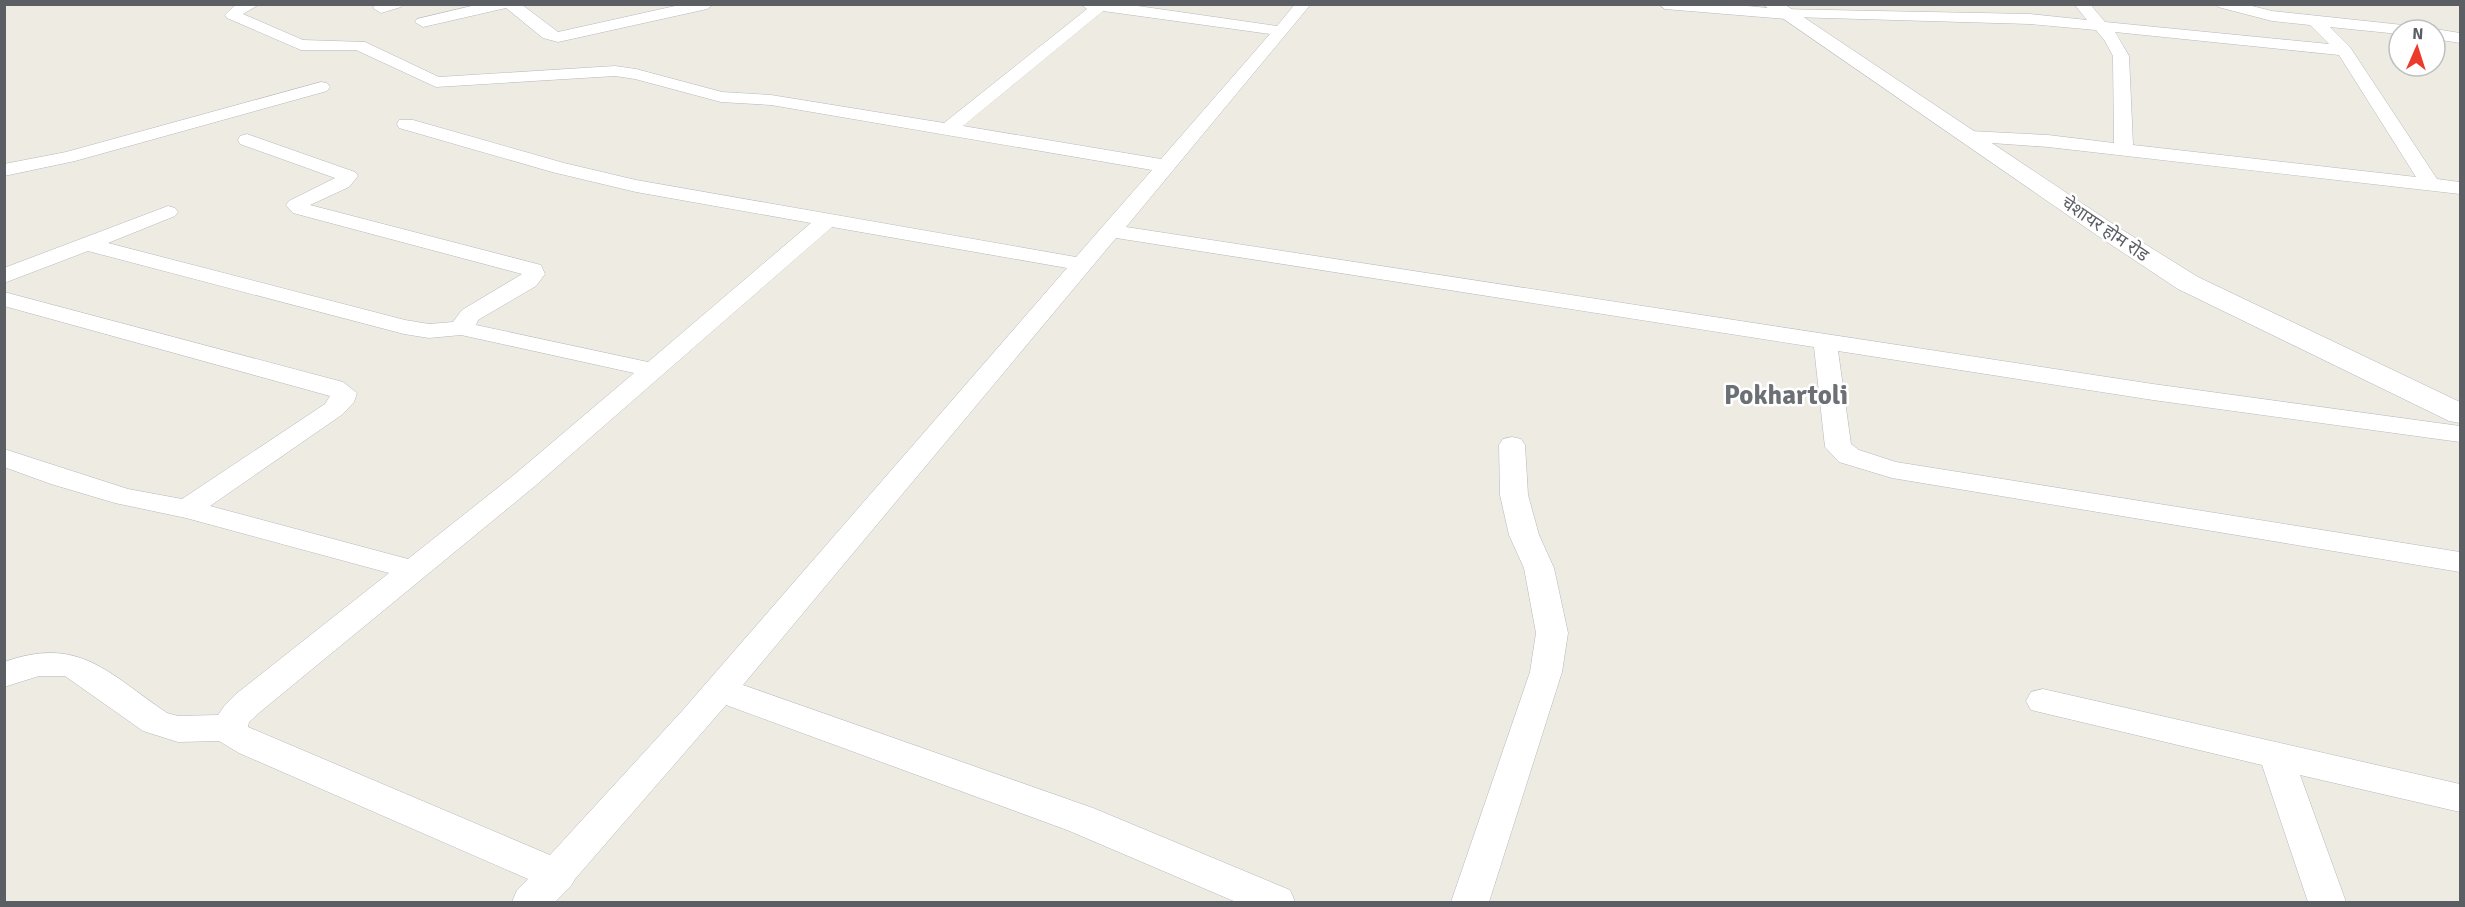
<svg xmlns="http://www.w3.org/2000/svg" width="2465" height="907" font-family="Signika,'Noto Sans Devanagari',sans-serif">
  <rect width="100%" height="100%" fill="#eeebe2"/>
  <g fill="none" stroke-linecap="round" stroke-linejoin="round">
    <!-- minor casing -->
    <g stroke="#b5b8bd" stroke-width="1">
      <g id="minor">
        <path d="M 238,4 L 260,4 L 243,14 L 303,40 L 365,42 L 439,77 L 615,66 L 636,69 L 722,92 L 771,95 L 944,123 L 1087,9 L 1080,4 L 1124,4 L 1277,26 L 1295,4 L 1311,4 L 1126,227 L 2153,384 L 2460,426 L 2460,442 L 2153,400 L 1838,351 L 1851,444 L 1859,450 L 1896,462 L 2460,552 L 2460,572 L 1892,478 L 1839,462 L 1825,447 L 1814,347 L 1116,238 L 743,685 L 1093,808 L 1290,890 L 1295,902 L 1236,902 L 1067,830 L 726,705 L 575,879 L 571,886 L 555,902 L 512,902 L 517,890 L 528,879 L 239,753 L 219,741 L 178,742 L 143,731 L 65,676 L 39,676 L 4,687 L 4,662 C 79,635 108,673 167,713 L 178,716 L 218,715 L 225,705 L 236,694 L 389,573 L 186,518 L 115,503 L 51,484 L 4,467 L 4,449 L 128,489 L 182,499 L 325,404 L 330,396 L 4,306 L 4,292 L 343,382 L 357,393 L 354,402 L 343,414 L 210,506 L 408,559 L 515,474 L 634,373 L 461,335 L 429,338 L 404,334 L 88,251 L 4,283 L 4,268 L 168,206 L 175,208 L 178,212 L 175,216 L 108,243 L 405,320 L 429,324 L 453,322 L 462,310 L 522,274 L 293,213 L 286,205 L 289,201 L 335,178 L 240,144 L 238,140 L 240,136 L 247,134 L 355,172 L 358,176 L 349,187 L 310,205 L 541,265 L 545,274 L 536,286 L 478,320 L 476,325 L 648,362 L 811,223 L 636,192 L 552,172 L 399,128 L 397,124 L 399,120 L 413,120 L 564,163 L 636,180 L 1076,257 L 1152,170 L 771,105 L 721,102 L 635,79 L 615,76 L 436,87 L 356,50 L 301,50 L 227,18 L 225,15 L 233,7 ZM 1103,11 L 1270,34 L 1161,159 L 963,126 ZM 832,227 L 1067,268 L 682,711 L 550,855 L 248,727 L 249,722 L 260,712 L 535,486 Z"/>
        <polygon points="403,4 401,7 381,13 373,8 376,4"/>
        <polygon points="480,4 521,4 558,32 684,4 714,4 707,9 558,42 543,38 506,8 423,27 415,22 417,19"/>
        <path d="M 1658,4 L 1727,4 L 1778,9 L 2030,14 L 2087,20 L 2074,4 L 2090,4 L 2105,22 L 2329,44 L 2310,25 L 2272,21 L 2218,7 L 2216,4 L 2244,4 L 2272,11 L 2403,25 L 2411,30 L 2399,30 L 2399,34 L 2330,27 L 2350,47 L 2437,179 L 2460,182 L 2460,194 L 2048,147 L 1963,141 L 1961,137 L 1963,133 L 1970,131 L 2048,135 L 2114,143 L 2113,56 L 2105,41 L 2096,30 L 2030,24 L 1792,17 L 1786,19 L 1665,9 ZM 2115,32 L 2339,55 L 2416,177 L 2133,145 L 2129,56 Z"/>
        <polygon points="2435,29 2460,33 2460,43 2435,39 2435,30 2432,30"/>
        <polygon points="321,82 327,83 330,87 327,91 75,161 4,176 4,164 66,152"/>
        <polygon points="1512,437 1521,439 1525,445 1528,495 1539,535 1554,568 1568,633 1562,672 1489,902 1451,902 1530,672 1536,633 1524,568 1509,535 1500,495 1499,445 1503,439"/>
        <polygon points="2043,689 2460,784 2460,812 2300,775 2346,902 2308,902 2262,765 2031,710 2026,701 2031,692"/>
      </g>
    </g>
    <!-- tertiary casing -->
    <g stroke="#b5b8bd" stroke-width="1">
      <polygon id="tertiary" points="1762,4 1784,4 2116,226 2198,277 2460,402 2460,423 2449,421 2178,289 2098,236"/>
    </g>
    <!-- minor -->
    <use href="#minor" fill="#fff" fill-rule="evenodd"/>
    <!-- tertiary -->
    <use href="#tertiary" fill="#fff" fill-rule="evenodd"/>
  </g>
  <g text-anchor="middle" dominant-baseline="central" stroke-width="5" stroke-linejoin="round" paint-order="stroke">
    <!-- far-street labels -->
    <g font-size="18" fill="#5b5e63" stroke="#fff">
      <text transform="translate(2105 229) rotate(34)">चेशायर होम रोड</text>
    </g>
    <!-- district labels -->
    <g font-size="27" font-weight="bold" fill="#6c7075" stroke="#fff">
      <text x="1786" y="395">Pokhartoli</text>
    </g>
  </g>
  <!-- border -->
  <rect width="2465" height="907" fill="none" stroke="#5b5e63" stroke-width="12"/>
  <!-- north arrow -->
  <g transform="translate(2417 48) rotate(3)"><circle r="28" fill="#ffffff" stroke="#bdbfc1" stroke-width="1.5"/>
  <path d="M0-4.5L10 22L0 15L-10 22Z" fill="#ec3b2a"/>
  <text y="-9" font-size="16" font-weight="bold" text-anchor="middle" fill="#5b5e63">N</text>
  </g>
</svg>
